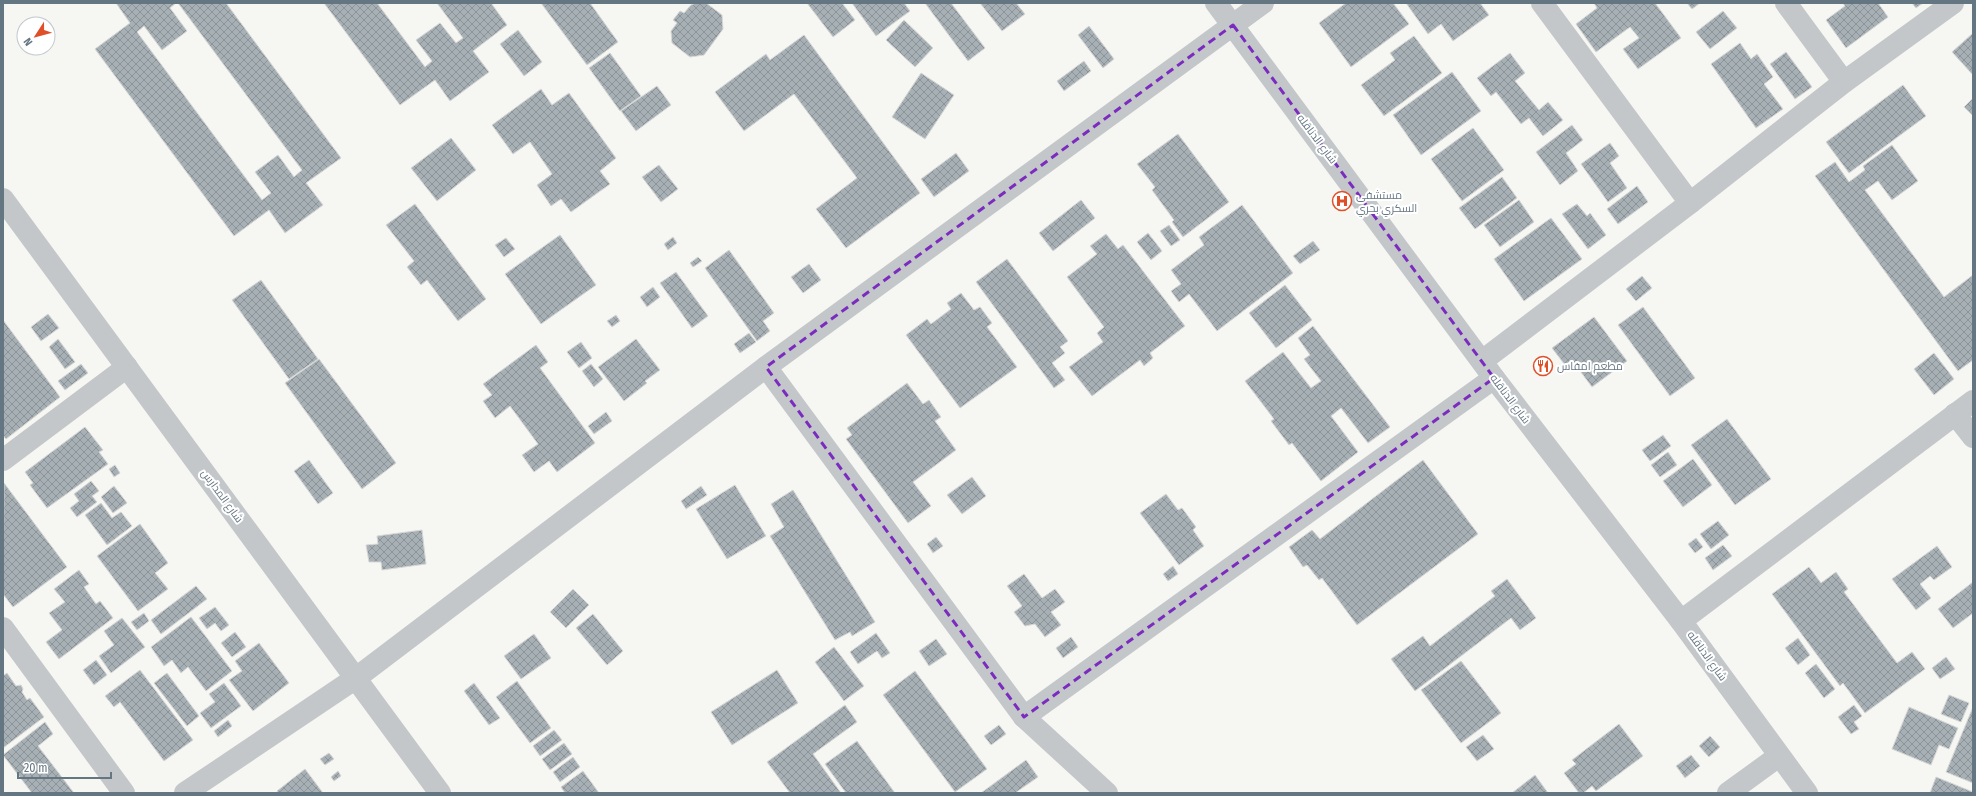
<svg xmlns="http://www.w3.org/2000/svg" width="1976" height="796" font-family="'Fira Sans Condensed',Cairo,sans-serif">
  <defs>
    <pattern id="building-cross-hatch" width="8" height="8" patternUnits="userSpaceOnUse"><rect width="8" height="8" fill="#a7b0b5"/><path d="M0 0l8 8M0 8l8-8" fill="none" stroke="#8c9499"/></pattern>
  </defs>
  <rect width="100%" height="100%" fill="#f6f6f2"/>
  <!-- building -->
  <g fill="url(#building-cross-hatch)" stroke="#d7d7d5">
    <polygon points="116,3 176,3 170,8 187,31 162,50 144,26 137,32 262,200 271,193 255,172 278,155 294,177 302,170 178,3 226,3 341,158 306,183 323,205 285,233 269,210 234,236 95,49 130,23"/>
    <polygon points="324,3 377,3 425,67 432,61 416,40 440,23 456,43 463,38 437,3 491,3 507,25 473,51 489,72 450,101 435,80 400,105"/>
    <polygon points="541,3 590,3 618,42 587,65"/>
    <polygon points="696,3 706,3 722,15 723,29 704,55 690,57 672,43 671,31 677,23 673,20 680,11 684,13 691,5"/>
    <polygon points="807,3 842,3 855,20 833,37"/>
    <polygon points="852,3 904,3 910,11 876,36"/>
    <polygon points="925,3 951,3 985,48 968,61"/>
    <polygon points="980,3 1016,3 1025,14 1002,31"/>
    <polygon points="1346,3 1393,3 1409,24 1351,67 1319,23"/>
    <polygon points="1406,3 1480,3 1489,15 1453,41 1441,24 1428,34"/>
    <polygon points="1594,3 1655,3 1681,38 1638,69 1623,49 1639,38 1630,27 1596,52 1576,24 1597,8"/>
    <polygon points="1687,3 1700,3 1692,9"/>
    <polygon points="1843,3 1878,3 1888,17 1846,48 1826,20 1845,6"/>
    <polygon points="1912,3 1923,3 1916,8"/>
    <polygon points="1723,11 1737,28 1710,49 1696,32"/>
    <polygon points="904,20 933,48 915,67 886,40"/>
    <polygon points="1089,26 1114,59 1103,68 1078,35"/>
    <polygon points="518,30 542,62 524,76 500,44"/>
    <polygon points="1973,33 1973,75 1952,52"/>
    <polygon points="804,35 920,193 846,248 816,209 857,178 794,94 744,131 715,92 766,54 770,60"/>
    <polygon points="1414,36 1442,73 1384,116 1361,85 1395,60 1390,53"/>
    <polygon points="1740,43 1751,59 1757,54 1773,77 1764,84 1783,109 1756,128 1711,64"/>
    <polygon points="1786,52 1812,87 1795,99 1770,64"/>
    <polygon points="610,53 641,96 620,111 589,68"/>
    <polygon points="1510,53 1525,73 1515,81 1539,110 1548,102 1563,120 1543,136 1529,118 1521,124 1496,92 1491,96 1477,78"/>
    <polygon points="1084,61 1091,71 1064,91 1057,81"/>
    <polygon points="1452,72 1481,111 1421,155 1393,115"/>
    <polygon points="921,73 954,95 925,139 892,117"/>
    <polygon points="1903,85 1926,116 1849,173 1826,142"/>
    <polygon points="657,86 671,105 636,131 621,111"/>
    <polygon points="541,89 552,105 569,93 616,158 600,171 610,184 571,212 561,199 551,206 537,185 552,174 530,142 513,154 492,125"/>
    <polygon points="1973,98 1973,116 1964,107"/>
    <polygon points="1572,125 1583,140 1566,153 1578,171 1560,185 1536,152"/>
    <polygon points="1473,128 1504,170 1462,201 1431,159"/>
    <polygon points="1178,134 1229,202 1183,237 1172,222 1174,220 1152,190 1155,187 1137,164"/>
    <polygon points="451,138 476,170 437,201 411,168"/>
    <polygon points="1610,143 1619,156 1610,163 1627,188 1608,202 1581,164"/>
    <polygon points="1892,145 1918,181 1892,200 1878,181 1865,190 1944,297 1973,275 1973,360 1958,371 1815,176 1835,162 1849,182 1865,170 1863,166"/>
    <polygon points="956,153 969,171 934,197 921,179"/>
    <polygon points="659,165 678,189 661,202 642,177"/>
    <polygon points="1502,177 1517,198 1475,229 1459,208"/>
    <polygon points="1637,186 1648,202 1618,224 1607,209"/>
    <polygon points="1081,200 1095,218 1053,251 1039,233"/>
    <polygon points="1519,200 1534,222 1500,247 1484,225"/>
    <polygon points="415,204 486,299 458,321 427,280 421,285 407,267 414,261 386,225"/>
    <polygon points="1577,204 1587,216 1590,213 1606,235 1588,249 1562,214"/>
    <polygon points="1242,205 1293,273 1217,331 1189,294 1179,302 1171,291 1181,284 1171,270 1204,245 1199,237"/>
    <polygon points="1551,218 1582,259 1524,301 1494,259"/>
    <polygon points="1169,225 1180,240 1171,246 1160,231"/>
    <polygon points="1148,233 1162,251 1151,260 1137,242"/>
    <polygon points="1106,234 1118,249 1123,245 1185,326 1150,353 1153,358 1144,366 1140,360 1092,396 1069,367 1103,342 1097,333 1104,327 1067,277 1097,254 1090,246"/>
    <polygon points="560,235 596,285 541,324 505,274"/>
    <polygon points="673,237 677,243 668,250 664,244"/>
    <polygon points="506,238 515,249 504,257 495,245"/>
    <polygon points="1313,241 1320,250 1300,264 1293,256"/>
    <polygon points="729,250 774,313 763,321 770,331 757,341 705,268"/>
    <polygon points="698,257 702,261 693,267 690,263"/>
    <polygon points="1007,259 1068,341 1060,347 1065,353 1052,363 1065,380 1054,388 976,282"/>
    <polygon points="809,264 821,280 803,293 791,277"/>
    <polygon points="676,272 708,316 692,328 660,283"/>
    <polygon points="1642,276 1652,288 1636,301 1626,289"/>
    <polygon points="261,280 318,359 289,379 232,300"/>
    <polygon points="1285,285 1312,320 1276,348 1249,313"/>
    <polygon points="653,287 660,297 647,307 640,297"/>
    <polygon points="961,293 974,310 980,307 992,323 987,327 1017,367 960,408 906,335 927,319 931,324 951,309 947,303"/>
    <polygon points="1643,307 1695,378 1670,396 1618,325"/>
    <polygon points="48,314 59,328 41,341 31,327"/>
    <polygon points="616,315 620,321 612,327 607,321"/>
    <polygon points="1594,317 1627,361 1592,387 1572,360 1565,365 1552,348"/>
    <polygon points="3,320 60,397 6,439 3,435"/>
    <polygon points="1313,326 1390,427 1368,443 1341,408 1331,416 1358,452 1321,481 1292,443 1289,445 1271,421 1274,419 1245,381 1283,352 1311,388 1321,381 1304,359 1310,355 1298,338"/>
    <polygon points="749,333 756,342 740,353 734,344"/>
    <polygon points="58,339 75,362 65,369 49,347"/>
    <polygon points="636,339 660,370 645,381 647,383 624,401 598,367"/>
    <polygon points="581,342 592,358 579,368 567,352"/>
    <polygon points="536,345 548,362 540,368 595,443 557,472 549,461 534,472 522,455 538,444 510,406 495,418 483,401 492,395 483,384"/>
    <polygon points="1934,353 1954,379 1934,395 1914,369"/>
    <polygon points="319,359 396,463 362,489 285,383"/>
    <polygon points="81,364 88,373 65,390 58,381"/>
    <polygon points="591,364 603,379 594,387 582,371"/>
    <polygon points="907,383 923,404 929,400 941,417 935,421 956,450 913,482 931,506 908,523 846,439 852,435 847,428"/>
    <polygon points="606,412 612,421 594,434 588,426"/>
    <polygon points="1727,419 1771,479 1735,505 1691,445"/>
    <polygon points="85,427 103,450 99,452 108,464 47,508 30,485 33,483 25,472"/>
    <polygon points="1663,435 1671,446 1650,461 1642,450"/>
    <polygon points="1668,452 1677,465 1660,477 1651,465"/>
    <polygon points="1693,459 1712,485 1683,507 1663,481"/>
    <polygon points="309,460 333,493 318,504 294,471"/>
    <polygon points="1423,460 1478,534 1357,625 1322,578 1319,580 1307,565 1303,567 1289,547 1312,530 1320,539"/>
    <polygon points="115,465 120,473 114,477 109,469"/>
    <polygon points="972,477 986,496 962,514 947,495"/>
    <polygon points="91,481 99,491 92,496 97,502 77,517 70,508 79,501 74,494"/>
    <polygon points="4,483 67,567 13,607 3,594"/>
    <polygon points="735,485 766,536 727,559 696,509"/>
    <polygon points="114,486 127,503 113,513 101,497"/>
    <polygon points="701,486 707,495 686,509 681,501"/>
    <polygon points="793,490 875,622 852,636 850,632 835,640 770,536 784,527 771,504"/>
    <polygon points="1166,494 1178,510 1182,508 1196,527 1193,530 1204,546 1179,565 1140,513"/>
    <polygon points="101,503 112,518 121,512 132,526 107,545 85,515"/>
    <polygon points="1718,521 1729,535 1711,549 1700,534"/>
    <polygon points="140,524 168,563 155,573 168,589 138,611 97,556"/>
    <polygon points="422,530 426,564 382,570 381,562 369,562 366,545 378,544 377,536"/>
    <polygon points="936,537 943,546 933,553 927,544"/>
    <polygon points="1696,538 1703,547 1695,553 1688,544"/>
    <polygon points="1723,545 1732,556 1713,570 1705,558"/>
    <polygon points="1937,546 1952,567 1934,580 1930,576 1920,584 1931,598 1916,610 1892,579"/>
    <polygon points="1173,566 1178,574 1168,581 1163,574"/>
    <polygon points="1809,567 1821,583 1836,572 1848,589 1844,592 1897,663 1912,652 1925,669 1865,713 1843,683 1840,686 1772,594"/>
    <polygon points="79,570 89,584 84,587 96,604 100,601 113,618 59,659 46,642 62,630 49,613 65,602 54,589"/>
    <polygon points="1024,574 1042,598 1055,589 1065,602 1051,612 1061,625 1045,637 1035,624 1025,626 1014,612 1022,606 1007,586"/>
    <polygon points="1507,579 1536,618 1520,630 1511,618 1415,691 1391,659 1423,636 1430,646 1495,596 1491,591"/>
    <polygon points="1973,582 1973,613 1953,628 1938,609"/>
    <polygon points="196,586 207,599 161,634 151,620"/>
    <polygon points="573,589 589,605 566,628 550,612"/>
    <polygon points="215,607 229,625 221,631 215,623 207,629 199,618"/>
    <polygon points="144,613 149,621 137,630 131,622"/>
    <polygon points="593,614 623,651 607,665 576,628"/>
    <polygon points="191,617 232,671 206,691 188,667 181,673 172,660 164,666 151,647"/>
    <polygon points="122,618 145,647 111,673 99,656 114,645 104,631"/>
    <polygon points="235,632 246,647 232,657 221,643"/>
    <polygon points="876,633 890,653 882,658 877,651 858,664 850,652"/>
    <polygon points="534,634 551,658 521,679 504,656"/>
    <polygon points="1071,637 1078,647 1063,658 1056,648"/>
    <polygon points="1798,638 1810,655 1798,665 1785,648"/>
    <polygon points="936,639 947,654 929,666 919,651"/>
    <polygon points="259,643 289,683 253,711 229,680 242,671 235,661"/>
    <polygon points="834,647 864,686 844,701 815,662"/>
    <polygon points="1946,657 1955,669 1940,679 1932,668"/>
    <polygon points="96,660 107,675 94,685 83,670"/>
    <polygon points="1461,661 1501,713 1461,743 1421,690"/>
    <polygon points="1816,664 1835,689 1824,698 1805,673"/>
    <polygon points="140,670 193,740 164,761 120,702 114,707 105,696"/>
    <polygon points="777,670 798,703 732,745 711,712"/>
    <polygon points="915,671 987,769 955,792 883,695"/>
    <polygon points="7,673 16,686 21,685 23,689 22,692 27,700 30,698 44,717 3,748 3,676"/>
    <polygon points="167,673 199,716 187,726 154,683"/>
    <polygon points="517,681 551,728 530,743 496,697"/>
    <polygon points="224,683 241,706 211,728 200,713 215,702 209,694"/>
    <polygon points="474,683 500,718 489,725 464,691"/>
    <polygon points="1949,695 1969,703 1961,722 1941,714"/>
    <polygon points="845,705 857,722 813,754 841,793 790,793 767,762"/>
    <polygon points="1854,705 1862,716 1854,722 1859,729 1851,734 1838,717"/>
    <polygon points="1909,707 1958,728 1949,749 1939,745 1931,765 1892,749"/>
    <polygon points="1973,707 1973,783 1946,772"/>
    <polygon points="228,720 232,726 218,737 214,731"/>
    <polygon points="45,722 53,734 38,746 74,793 32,793 3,755"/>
    <polygon points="1619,724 1643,756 1596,791 1592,786 1583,793 1579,793 1564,773 1576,764 1572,760"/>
    <polygon points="999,725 1006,734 991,745 984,736"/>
    <polygon points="554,730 562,740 540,756 533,746"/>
    <polygon points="1483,735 1494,749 1477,761 1466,747"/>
    <polygon points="1710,736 1720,747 1709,757 1699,746"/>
    <polygon points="857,741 895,793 846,793 825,764"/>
    <polygon points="564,743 572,754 550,770 542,759"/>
    <polygon points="329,753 334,759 325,765 320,759"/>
    <polygon points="1691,755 1700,766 1685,778 1676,766"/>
    <polygon points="573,757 580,767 560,782 553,772"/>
    <polygon points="1026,760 1038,777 1015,793 981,793"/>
    <polygon points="305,769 323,793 278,793 277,791"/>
    <polygon points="338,771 341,776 334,781 331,777"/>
    <polygon points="583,771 599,793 565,793 561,787"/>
    <polygon points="1535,775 1548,793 1512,793"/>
    <polygon points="1936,777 1973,792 1973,793 1930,793"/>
  </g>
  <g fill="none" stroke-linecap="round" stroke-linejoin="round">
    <!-- minor -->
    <g stroke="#c3c7ca" stroke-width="22">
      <polyline points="1216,3 1494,378 1681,621 1807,793"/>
      <polyline points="1542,3 1690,203"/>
      <polyline points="1786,3 1844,82"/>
      <polyline points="3,199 440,793"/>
      <polyline points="1482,361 1690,203 1844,82 1953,3"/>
      <polyline points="766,367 1024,717"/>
      <polyline points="1955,414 1973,437"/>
      <polyline points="3,460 127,367"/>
      <polyline points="1681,621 1973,401"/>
      <polyline points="3,628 124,793"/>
      <polyline points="185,793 356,678 766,367 1263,3"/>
      <polyline points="1107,793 1024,717 1494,378"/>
      <polyline points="1728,793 1779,756"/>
    </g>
  </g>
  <!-- marked area -->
  <path fill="none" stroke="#7b2cbf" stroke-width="3" stroke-dasharray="8 5" stroke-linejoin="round" d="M 1233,25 L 1494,378 L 1024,717 L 766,367 Z"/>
  <!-- icons -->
  <defs>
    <g id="hospital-ring" transform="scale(1)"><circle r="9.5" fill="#fff" stroke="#df5029" stroke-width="1.5"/><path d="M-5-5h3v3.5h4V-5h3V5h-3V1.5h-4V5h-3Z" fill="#df5029"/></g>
    <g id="restaurant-ring" transform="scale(1)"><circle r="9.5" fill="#fff" stroke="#df5029" stroke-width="1.5"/><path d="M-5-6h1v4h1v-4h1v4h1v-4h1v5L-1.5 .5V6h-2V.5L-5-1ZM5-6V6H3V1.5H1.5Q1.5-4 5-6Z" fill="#df5029"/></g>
  </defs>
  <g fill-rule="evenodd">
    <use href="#hospital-ring" x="1342" y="201"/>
    <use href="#restaurant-ring" x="1543" y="366"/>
  </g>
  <g text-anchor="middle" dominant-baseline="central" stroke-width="4" stroke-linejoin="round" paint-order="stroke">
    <!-- street labels -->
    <g font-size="11" fill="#657683" stroke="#fff">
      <text transform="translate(1317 139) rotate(53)">شارع الدناقله</text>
      <text transform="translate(1510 399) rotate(53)">شارع الدناقله</text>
      <text transform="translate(222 496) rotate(54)">شارع المدارس</text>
      <text transform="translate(1707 656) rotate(54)">شارع الدناقله</text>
    </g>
    <!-- poi labels -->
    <g font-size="11" fill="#657683" stroke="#fff" text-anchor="start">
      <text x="1356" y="195">مستشفى<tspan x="1356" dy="13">السكري بحري</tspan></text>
      <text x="1557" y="366">مطعم امفاس</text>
    </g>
  </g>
  <!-- border -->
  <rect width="1976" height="796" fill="none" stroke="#657683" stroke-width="8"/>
  <!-- north arrow -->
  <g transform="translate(36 36) rotate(234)"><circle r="19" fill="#ffffff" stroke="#c1c8cd"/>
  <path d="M0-3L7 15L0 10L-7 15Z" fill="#df5029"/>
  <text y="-6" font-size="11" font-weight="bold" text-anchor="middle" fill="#657683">N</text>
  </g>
  <!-- scale -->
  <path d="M18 772v6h93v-6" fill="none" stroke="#657683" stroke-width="2"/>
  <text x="24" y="772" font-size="12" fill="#657683" stroke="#ffffff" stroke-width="3" paint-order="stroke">20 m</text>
</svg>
